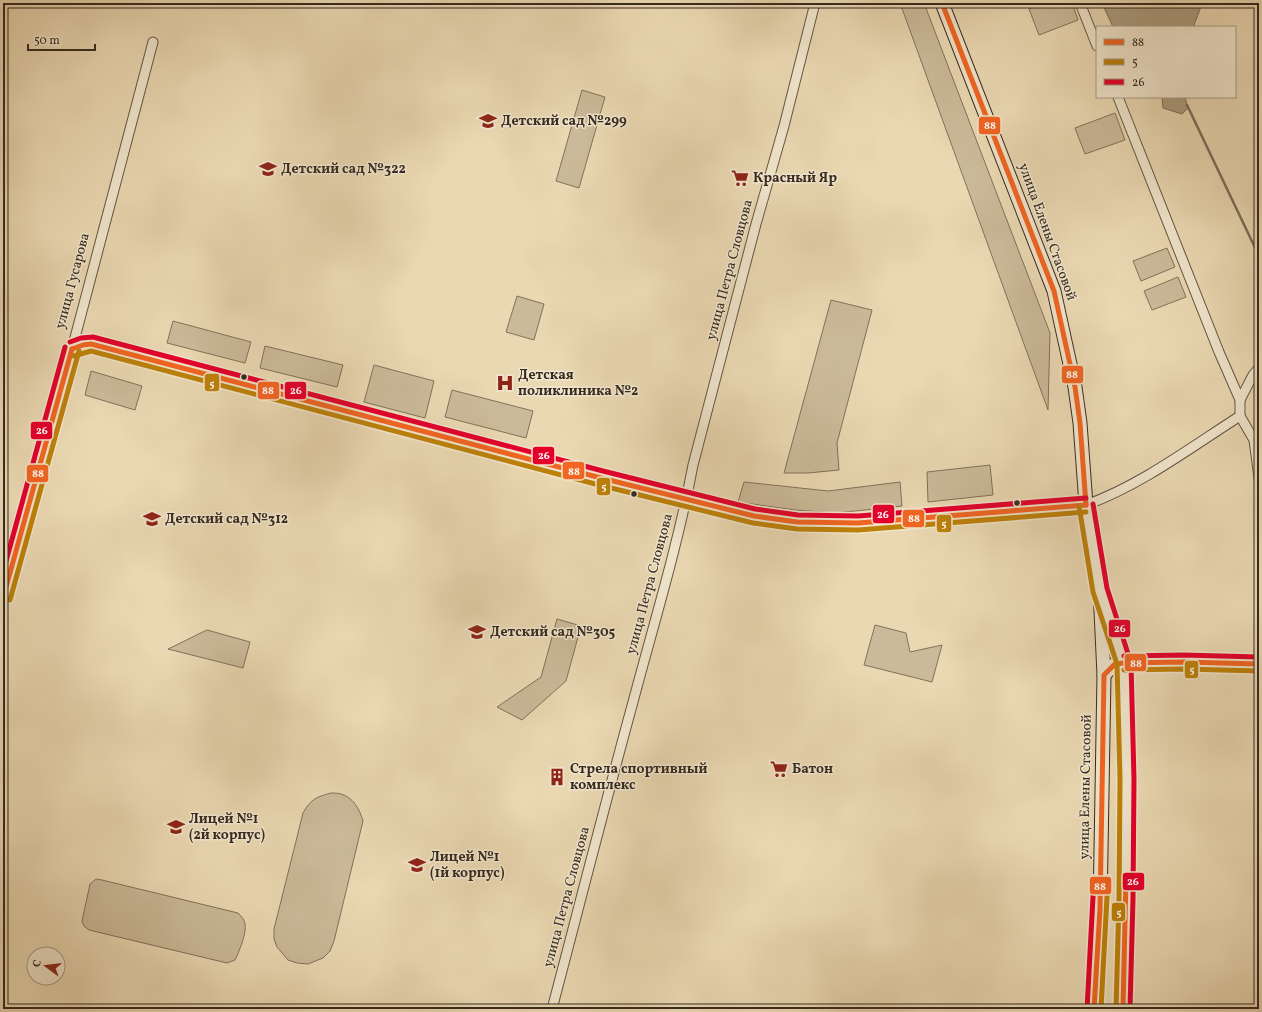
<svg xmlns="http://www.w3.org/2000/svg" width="1262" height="1012" font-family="Vollkorn,serif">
  <rect width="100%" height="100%" fill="#ead8b2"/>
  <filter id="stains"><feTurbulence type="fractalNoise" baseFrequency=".005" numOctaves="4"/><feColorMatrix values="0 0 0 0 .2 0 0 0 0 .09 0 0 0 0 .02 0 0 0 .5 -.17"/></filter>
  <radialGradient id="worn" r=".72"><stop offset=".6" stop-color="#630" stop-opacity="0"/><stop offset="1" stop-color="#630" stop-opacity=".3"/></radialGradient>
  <!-- green -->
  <g fill="#cbba99" stroke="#80725c">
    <polygon points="900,3 924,3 1050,333 1048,410"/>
    <polygon points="1043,3 1072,3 1078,20 1039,35 1029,9"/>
    <polygon points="582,90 605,97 579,188 556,181"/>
    <polygon points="1115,113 1125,140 1085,154 1075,128"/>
    <polygon points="1167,248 1175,267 1141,281 1133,261"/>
    <polygon points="1178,277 1186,297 1152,310 1144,291"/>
    <polygon points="517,296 544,304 534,340 506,332"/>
    <polygon points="831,300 872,310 837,443 839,470 808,473 784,473"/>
    <polygon points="173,321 251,342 245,363 167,343"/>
    <polygon points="265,346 343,365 337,387 260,368"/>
    <polygon points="374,365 434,381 425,418 364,402"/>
    <polygon points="91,371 142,386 135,410 85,395"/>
    <polygon points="452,390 533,411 526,438 445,417"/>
    <polygon points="990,465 993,495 928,502 927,472"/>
    <polygon points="744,482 828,491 900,482 902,506 836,513 795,510 738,502"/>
    <polygon points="557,619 581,626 566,681 522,720 497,707 541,677"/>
    <polygon points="875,625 906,633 910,652 942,645 932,682 864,665"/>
    <polygon points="207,630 250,642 243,668 168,649"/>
    <path d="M 331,793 C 334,793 338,793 341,794 C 353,797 360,810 363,821 L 334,941 L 330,951 L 323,958 L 308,964 L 297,963 L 288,960 L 277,947 L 274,939 L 274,929 L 303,813 C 311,799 316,797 331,793 Z"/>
    <path d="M 96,879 L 102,880 L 238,913 C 242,917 244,919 245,924 C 247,932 239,952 235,960 L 227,963 L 89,930 L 84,926 L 82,921 L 90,884 Z"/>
  </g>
  <!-- water -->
  <g fill="#ac9d80" stroke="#7c6f5a">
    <polygon points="1102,3 1203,3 1202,4 1194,25 1195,27 1113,27"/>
    <polygon points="1162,97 1185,97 1188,108 1182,114 1163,108"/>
  </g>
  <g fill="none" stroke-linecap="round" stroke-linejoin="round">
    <!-- stream -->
    <polyline stroke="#7c6f5a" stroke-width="2.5" points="1187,105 1259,256"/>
    <!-- street casing -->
    <g stroke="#625644" stroke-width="11">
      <g id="street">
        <polyline points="1080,3 1097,46"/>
        <polyline points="1118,97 1219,352 1240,400"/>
        <polyline points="72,349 153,42"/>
        <polyline points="1240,416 1254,440 1259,478"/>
        <path d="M 1086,505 C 1141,485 1190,448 1240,416 L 1240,400 L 1253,375 L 1259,368"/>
        <path d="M 552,1009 C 579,907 605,804 633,702 C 654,623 678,545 693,465 L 756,224 L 784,126 L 815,3"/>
      </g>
    </g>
    <!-- secondary casing -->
    <g stroke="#352a20" stroke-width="15">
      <g id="secondary">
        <polyline points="942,3 1054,291 1075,387 1080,423 1086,505 1100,590 1104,675 1100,909 1094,1009"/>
        <polyline points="3,598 72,349 83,345 91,344 133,355 601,478 754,516 797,522 858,523 1015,510 1086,505"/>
        <polyline points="1105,607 1113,632 1124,663 1127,779 1126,899 1123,1009"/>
        <polyline points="1104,675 1115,664 1124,663 1183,662 1259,664"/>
      </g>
    </g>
    <!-- street -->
    <use href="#street" stroke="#f1e6cd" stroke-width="9"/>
    <!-- secondary -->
    <use href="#secondary" stroke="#f1e6cd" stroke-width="13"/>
    <!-- bus-1 casing -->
    <g stroke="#f1e6cd" stroke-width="8">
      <g id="bus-1">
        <polyline points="942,3 1054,291 1075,387 1080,423 1086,505"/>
        <polyline points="72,349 83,345 91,344 601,478 754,516 797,522 858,523 1086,505"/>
        <polyline points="3,598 72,349"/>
        <polyline points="1094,1009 1100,909 1104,675 1115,664 1124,663 1183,662 1259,664"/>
        <polyline points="1123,1009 1126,878"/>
      </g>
    </g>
    <!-- bus-2 casing -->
    <g stroke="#f1e6cd" stroke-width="8">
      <g id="bus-2">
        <polyline points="74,356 91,351 599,485 753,523 797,529 858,530 1086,512"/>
        <polyline points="1079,506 1093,592 1117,664 1120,779 1119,899 1116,1009"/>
        <polyline points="10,600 79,351"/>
        <polyline points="1124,670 1183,669 1259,671"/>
        <polyline points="1101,1009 1108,878"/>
      </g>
    </g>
    <!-- bus-3 casing -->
    <g stroke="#f1e6cd" stroke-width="8">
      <g id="bus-3">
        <polyline points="70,342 81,338 93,337 603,471 755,509 798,515 858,516 1086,498"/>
        <polyline points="1093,504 1107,588 1131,663 1134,779 1133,899 1130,1009"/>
        <polyline points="3,572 65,347"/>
        <polyline points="1124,656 1183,655 1259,657"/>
        <polyline points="1087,1009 1094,878"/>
      </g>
    </g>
    <!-- bus-1 -->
    <use href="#bus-1" stroke="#f26522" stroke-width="5"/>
    <!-- bus-2 -->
    <use href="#bus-2" stroke="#bd810a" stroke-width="5"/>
    <!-- bus-3 -->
    <use href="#bus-3" stroke="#e4002b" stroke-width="5"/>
  </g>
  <!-- icons -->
  <defs>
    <g id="school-bare" transform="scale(1.38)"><path d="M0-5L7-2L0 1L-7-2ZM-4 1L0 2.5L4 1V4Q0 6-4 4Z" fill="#8f2418" stroke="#f1e6cd" stroke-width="2.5" paint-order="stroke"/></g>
    <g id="supermarket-bare" transform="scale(1.38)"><path d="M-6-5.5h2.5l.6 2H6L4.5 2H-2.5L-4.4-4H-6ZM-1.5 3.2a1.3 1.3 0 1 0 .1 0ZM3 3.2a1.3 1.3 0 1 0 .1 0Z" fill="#8f2418" stroke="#f1e6cd" stroke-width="2.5" paint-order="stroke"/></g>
    <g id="hospital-bare" transform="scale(1.38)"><path d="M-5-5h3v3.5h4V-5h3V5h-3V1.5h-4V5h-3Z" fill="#8f2418" stroke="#f1e6cd" stroke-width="2.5" paint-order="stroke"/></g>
    <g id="building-bare" transform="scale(1.38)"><path d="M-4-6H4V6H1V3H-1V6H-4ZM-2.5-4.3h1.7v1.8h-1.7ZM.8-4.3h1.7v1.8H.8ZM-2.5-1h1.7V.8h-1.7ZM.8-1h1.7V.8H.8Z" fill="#8f2418" stroke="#f1e6cd" stroke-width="2.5" paint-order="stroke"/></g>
  </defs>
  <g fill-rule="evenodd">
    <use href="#school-bare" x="488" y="121"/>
    <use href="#school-bare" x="268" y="169"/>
    <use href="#supermarket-bare" x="740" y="178"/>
    <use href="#hospital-bare" x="505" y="383"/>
    <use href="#school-bare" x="152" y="519"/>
    <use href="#school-bare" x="477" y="632"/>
    <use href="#supermarket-bare" x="779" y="769"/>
    <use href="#building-bare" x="557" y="777"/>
    <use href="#school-bare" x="176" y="827"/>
    <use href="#school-bare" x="417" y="865"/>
  </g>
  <!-- markers -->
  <g fill="#352a20" stroke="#f1e6cd" stroke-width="1.5">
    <circle cx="244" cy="377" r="3.5"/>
    <circle cx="634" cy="494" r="3.5"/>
    <circle cx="1017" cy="503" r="3.5"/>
  </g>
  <g text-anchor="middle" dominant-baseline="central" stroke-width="3" stroke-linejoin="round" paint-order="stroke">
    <!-- poi labels -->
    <g font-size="14" font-weight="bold" fill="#352a20" stroke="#f1e6cd" text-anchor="start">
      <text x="501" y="121">Детский сад №299</text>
      <text x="281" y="169">Детский сад №322</text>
      <text x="753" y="178">Красный Яр</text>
      <text x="518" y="375">Детская<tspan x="518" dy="16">поликлиника №2</tspan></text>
      <text x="165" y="519">Детский сад №312</text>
      <text x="490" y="632">Детский сад №305</text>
      <text x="570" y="769">Стрела спортивный<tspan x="570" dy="16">комплекс</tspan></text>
      <text x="792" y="769">Батон</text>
      <text x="189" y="819">Лицей №1<tspan x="189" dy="16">(2й корпус)</tspan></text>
      <text x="430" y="857">Лицей №1<tspan x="430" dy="16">(1й корпус)</tspan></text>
    </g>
    <!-- street labels -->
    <g font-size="14" fill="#352a20" stroke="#f1e6cd">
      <text transform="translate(1047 232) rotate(70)">улица Елены Стасовой</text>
      <text transform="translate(730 270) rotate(-75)">улица Петра Словцова</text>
      <text transform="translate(73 281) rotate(-75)">улица Гусарова</text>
      <text transform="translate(650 584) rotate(-75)">улица Петра Словцова</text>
      <text transform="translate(1086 787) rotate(-89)">улица Елены Стасовой</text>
      <text transform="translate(567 897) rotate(-75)">улица Петра Словцова</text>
    </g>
  </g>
  <g stroke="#f1e6cd" stroke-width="1.5">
    <rect x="978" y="116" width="23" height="19" rx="4" fill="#f26522"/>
    <rect x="1061" y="365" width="23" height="19" rx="4" fill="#f26522"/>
    <rect x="204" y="373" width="16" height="19" rx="4" fill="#bd810a"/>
    <rect x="284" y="381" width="23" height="19" rx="4" fill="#e4002b"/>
    <rect x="257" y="381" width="23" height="19" rx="4" fill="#f26522"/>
    <rect x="30" y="421" width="23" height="19" rx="4" fill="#e4002b"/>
    <rect x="532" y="446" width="23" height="19" rx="4" fill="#e4002b"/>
    <rect x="562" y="461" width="23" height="19" rx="4" fill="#f26522"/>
    <rect x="26" y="464" width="23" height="19" rx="4" fill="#f26522"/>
    <rect x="596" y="477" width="15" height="19" rx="4" fill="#bd810a"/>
    <rect x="872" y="504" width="23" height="20" rx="4" fill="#e4002b"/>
    <rect x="902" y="509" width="23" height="19" rx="4" fill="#f26522"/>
    <rect x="936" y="514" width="16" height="19" rx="4" fill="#bd810a"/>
    <rect x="1108" y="619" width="23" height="19" rx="4" fill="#e4002b"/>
    <rect x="1124" y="653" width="23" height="19" rx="4" fill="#f26522"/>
    <rect x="1184" y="660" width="15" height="19" rx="4" fill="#bd810a"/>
    <rect x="1122" y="872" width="23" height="19" rx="4" fill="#e4002b"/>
    <rect x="1089" y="876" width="23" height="19" rx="4" fill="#f26522"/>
    <rect x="1111" y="902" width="15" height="20" rx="4" fill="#bd810a"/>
  </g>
  <g font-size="11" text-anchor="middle" font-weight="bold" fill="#fff">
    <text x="990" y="129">88</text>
    <text x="1072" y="378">88</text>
    <text x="212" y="387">5</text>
    <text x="296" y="394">26</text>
    <text x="268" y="394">88</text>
    <text x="42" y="434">26</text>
    <text x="544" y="459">26</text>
    <text x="574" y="475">88</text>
    <text x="38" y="477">88</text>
    <text x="604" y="490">5</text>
    <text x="883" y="518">26</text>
    <text x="914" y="522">88</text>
    <text x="944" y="527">5</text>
    <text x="1120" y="632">26</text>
    <text x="1136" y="667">88</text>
    <text x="1192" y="673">5</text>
    <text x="1133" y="885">26</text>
    <text x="1100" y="890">88</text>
    <text x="1119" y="916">5</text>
  </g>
  <!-- margin -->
  <rect width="1262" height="1012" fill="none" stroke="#ead8b2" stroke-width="16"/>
  <rect x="4" y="4" width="1254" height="1004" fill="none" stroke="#352a20" stroke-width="2"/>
  <rect x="8" y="8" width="1246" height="996" fill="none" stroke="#352a20"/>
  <!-- legend -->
  <rect x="1096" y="26" width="140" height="72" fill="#f1e6cd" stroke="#a69b88"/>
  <rect x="1104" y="39" width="20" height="6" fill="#f26522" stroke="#a69b88"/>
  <text x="1132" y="46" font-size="12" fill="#352a20">88</text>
  <rect x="1104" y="59" width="20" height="6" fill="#bd810a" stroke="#a69b88"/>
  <text x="1132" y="66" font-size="12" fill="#352a20">5</text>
  <rect x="1104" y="79" width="20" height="6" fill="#e4002b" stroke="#a69b88"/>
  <text x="1132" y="86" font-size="12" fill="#352a20">26</text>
  <!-- north arrow -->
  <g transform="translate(46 966) rotate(285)"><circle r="19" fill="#f1e6cd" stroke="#a69b88"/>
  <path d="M0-3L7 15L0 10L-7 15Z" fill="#8f2418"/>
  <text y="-6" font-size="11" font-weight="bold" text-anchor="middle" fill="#352a20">С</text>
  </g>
  <!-- scale -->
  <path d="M28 44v6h67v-6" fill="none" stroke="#352a20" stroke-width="2"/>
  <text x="34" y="44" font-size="12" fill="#352a20" stroke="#f1e6cd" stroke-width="3" paint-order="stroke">50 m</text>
  <rect width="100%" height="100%" filter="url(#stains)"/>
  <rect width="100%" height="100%" fill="url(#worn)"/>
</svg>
